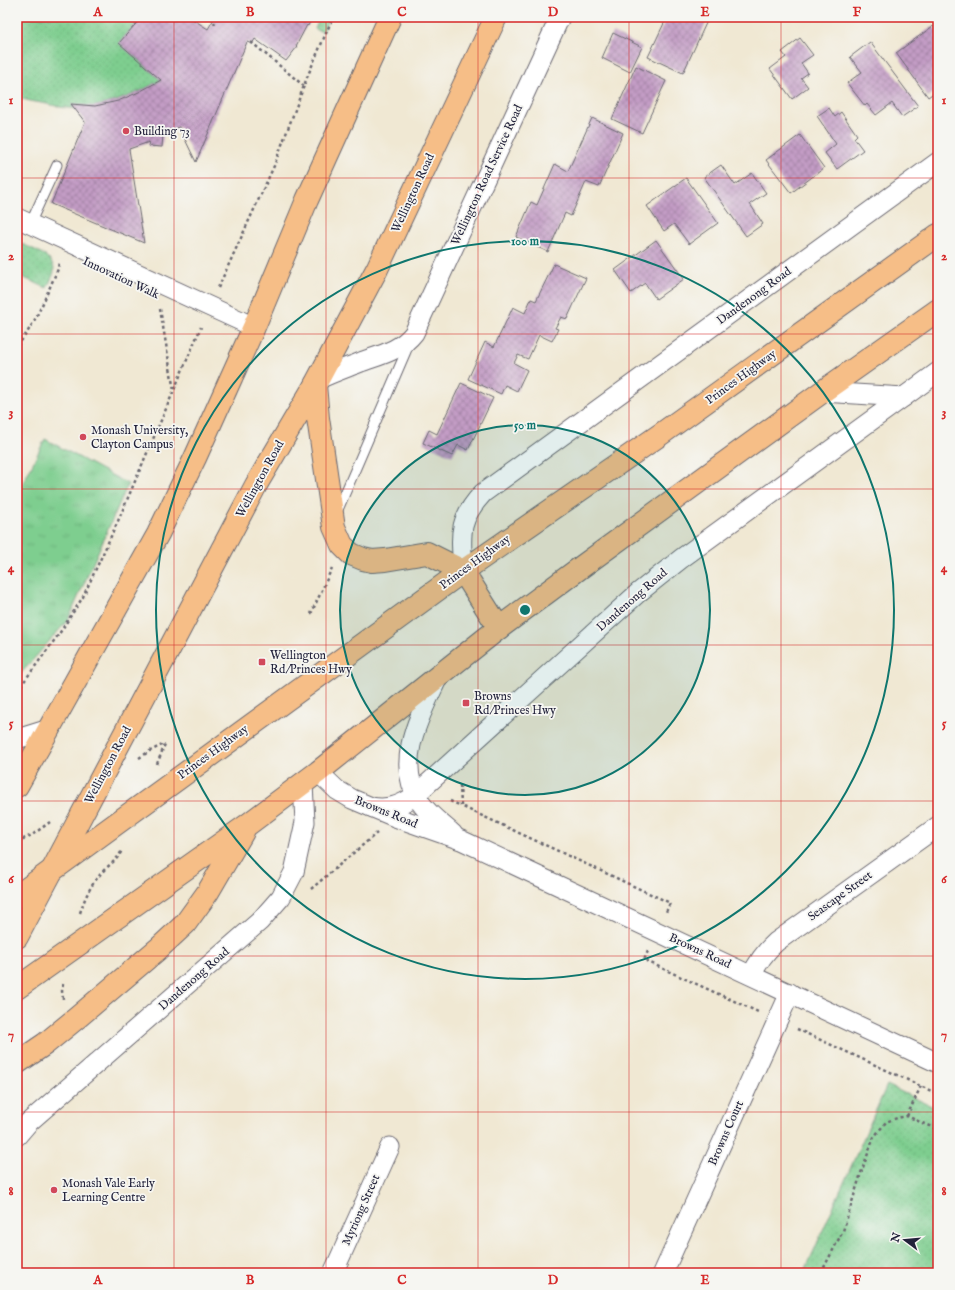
<svg xmlns="http://www.w3.org/2000/svg" width="955" height="1290" font-family="'IM FELL English',serif">
  <defs>
    <pattern id="grass-tufts" width="24" height="20" patternUnits="userSpaceOnUse"><rect width="24" height="20" fill="#7ece8f"/><path d="M3 7l-1-3M5 7V3M7 7l1-3M15 17l-1-3M17 17v-4M19 17l1-3" fill="none" stroke="#6db17c"/></pattern>
    <pattern id="park-dots" width="8" height="8" patternUnits="userSpaceOnUse"><rect width="8" height="8" fill="#7ece8f"/><path d="M2 2h.1M6 6h.1" fill="none" stroke="#6db17c" stroke-width="1.8" stroke-linecap="round"/></pattern>
    <pattern id="building-cross-hatch" width="8" height="8" patternUnits="userSpaceOnUse"><rect width="8" height="8" fill="#c39cc5"/><path d="M0 0l8 8M0 8l8-8" fill="none" stroke="#9e7fa1"/></pattern>
  </defs>
  <rect width="100%" height="100%" fill="#f6f6f2"/>
  <filter id="ink" filterUnits="userSpaceOnUse"><feTurbulence type="fractalNoise" baseFrequency=".025" numOctaves="2"/><feDisplacementMap in="SourceGraphic" scale="8" xChannelSelector="R" yChannelSelector="G"/><feConvolveMatrix kernelMatrix="1 2 1 2 8 2 1 2 1" color-interpolation-filters="sRGB"/></filter>
  <filter id="wash" filterUnits="userSpaceOnUse"><feTurbulence type="fractalNoise" baseFrequency=".012" numOctaves="4" result="noise"/><feDisplacementMap in="SourceGraphic" scale="16" xChannelSelector="R" yChannelSelector="G"/><feGaussianBlur stdDeviation="0.9" result="paint"/><feColorMatrix in="noise" values="0 0 0 0 0 0 0 0 0 0 0 0 0 0 0 0 0 1.4 0 .05"/><feComposite in="paint" operator="in"/></filter>
  <g filter="url(#wash)">
    <rect width="100%" height="100%" fill="#f0e8d3"/>
    <!-- grass -->
    <g fill="url(#grass-tufts)" stroke="#507865">
      <polygon points="320,17 329,17 323,32 315,29"/>
      <polygon points="45,439 128,484 68,620 17,678 17,495"/>
    </g>
    <!-- park -->
    <g fill="url(#park-dots)" stroke="#507865">
      <path d="M 17,17 L 142,17 L 119,43 L 161,80 C 133,96 101,110 68,108 C 61,108 53,105 47,104 C 36,102 27,101 17,97 Z"/>
      <path d="M 17,242 C 28,247 54,255 54,270 C 54,275 49,283 47,288 L 22,277 L 17,273 Z"/>
      <polygon points="887,1085 938,1109 938,1273 804,1273"/>
    </g>
    <g id="blocks">
      <!-- building -->
      <g fill="url(#building-cross-hatch)">
        <polygon points="142,17 189,17 208,29 215,17 312,17 308,26 307,25 296,46 297,47 286,61 255,39 252,44 247,42 196,162 179,127 163,135 162,147 148,146 149,142 129,149 144,243 51,204 85,122 71,104 95,106 118,101 139,92 161,80 119,43"/>
        <polygon points="667,17 697,17 707,21 683,73 648,57"/>
        <polygon points="933,26 938,32 938,96 935,92 928,97 896,53"/>
        <polygon points="613,33 642,47 630,72 602,58"/>
        <polygon points="800,38 813,55 801,63 808,73 801,78 808,87 792,99 770,69 786,57 782,52"/>
        <polygon points="870,42 918,106 902,117 892,103 876,115 867,104 865,106 847,83 862,72 850,57"/>
        <polygon points="636,66 666,81 642,133 612,119"/>
        <polygon points="829,108 835,117 841,112 857,135 854,138 863,150 837,169 825,153 836,144 817,116"/>
        <polygon points="592,118 623,133 599,187 586,182 571,216 565,213 548,252 516,237 531,202 537,205 555,164 568,171"/>
        <polygon points="800,135 824,168 791,193 766,160"/>
        <polygon points="721,165 735,185 752,173 766,193 750,204 763,224 746,236 704,177"/>
        <polygon points="686,178 718,223 689,244 674,224 664,231 647,206"/>
        <polygon points="656,240 684,279 656,299 645,283 631,293 615,270"/>
        <polygon points="554,264 586,278 567,319 561,317 555,328 558,329 552,341 539,335 528,359 518,355 514,363 527,370 517,391 505,385 501,394 468,379 485,342 494,347 513,307 525,313 531,299 536,301"/>
        <polygon points="461,383 493,398 468,450 458,445 452,456 423,443 429,430 437,434"/>
      </g>
    </g>
  </g>
  <g filter="url(#ink)">
    <use href="#blocks" fill-opacity="0" stroke="#6a6770" stroke-width="1"/>
    <g fill="none" stroke-linecap="round" stroke-linejoin="round">
      <!-- lane casing -->
      <g stroke="#6a6770" stroke-width="11">
        <g id="lane">
          <polyline points="30,224 57,165"/>
          <polyline points="337,512 410,342"/>
        </g>
      </g>
      <!-- street casing -->
      <g stroke="#6a6770" stroke-width="21">
        <g id="street">
          <polyline points="17,218 254,327"/>
          <path d="M 317,380 C 331,373 346,368 361,362 C 380,355 400,351 414,333 L 560,17"/>
          <polyline points="822,392 904,397"/>
          <path d="M 463,571 C 461,535 457,521 483,493 L 938,162"/>
          <path d="M 438,677 C 421,714 393,762 420,802 C 428,814 442,824 453,834"/>
          <polyline points="17,739 49,729"/>
          <polyline points="318,772 337,790 352,799 395,817 461,840 938,1063"/>
          <path d="M 371,807 C 388,810 399,806 413,797 L 638,593 L 682,558 L 938,372"/>
          <path d="M 752,975 C 758,961 765,952 776,942 L 938,826"/>
          <polyline points="17,1136 29,1122 260,921 281,897 294,872 305,822 303,784"/>
          <polyline points="333,1273 390,1147"/>
          <polyline points="663,1273 790,993"/>
        </g>
      </g>
      <!-- highway casing -->
      <g stroke="#6a6770" stroke-width="24">
        <g id="highway">
          <polyline points="315,385 318,418 334,527 342,545 351,554 363,559 372,561 385,560 427,553 463,571 499,628"/>
          <polyline points="17,786 158,534 195,458 254,327 307,200 390,17"/>
          <polyline points="17,896 463,571 661,434 938,235"/>
          <polyline points="17,937 256,485 315,385 377,269 496,17"/>
          <polyline points="17,988 246,826 318,772 499,628 584,565 822,392 938,310"/>
          <polyline points="17,1063 45,1044 78,1017 158,949 185,924 208,892 243,832"/>
        </g>
      </g>
      <!-- path -->
      <g stroke="#6a6770" stroke-width="2.5" stroke-dasharray="3 3" stroke-linecap="butt">
        <polyline points="211,17 215,24"/>
        <polyline points="251,42 304,86"/>
        <polyline points="218,288 274,166 308,75 333,17"/>
        <polyline points="160,309 174,391"/>
        <path d="M 17,346 C 36,324 46,295 58,269 L 59,261"/>
        <polyline points="311,614 332,568"/>
        <polyline points="17,691 59,634 83,597 118,521 201,327"/>
        <polyline points="139,758 150,751 164,744"/>
        <polyline points="157,764 165,744"/>
        <polyline points="460,785 461,806 670,903 666,912"/>
        <polyline points="450,801 461,806"/>
        <polyline points="17,842 32,835 50,822"/>
        <polyline points="311,889 377,833"/>
        <path d="M 80,913 C 86,894 92,883 105,869 C 112,863 118,859 122,850"/>
        <polyline points="648,951 644,960 758,1012"/>
        <polyline points="63,984 62,991 63,999"/>
        <polyline points="797,1029 938,1094"/>
        <polyline points="907,1116 921,1086"/>
        <polyline points="821,1273 843,1231 862,1170 874,1137 886,1122 897,1118 907,1116 938,1130"/>
      </g>
      <!-- lane -->
      <use href="#lane" stroke="#fff" stroke-width="9"/>
      <!-- street -->
      <use href="#street" stroke="#fff" stroke-width="19"/>
      <!-- highway -->
      <use href="#highway" stroke="#f6be87" stroke-width="22"/>
    </g>
  </g>
  <!-- grid -->
  <path fill="none" stroke="#d62828" stroke-width="1" stroke-opacity="0.55" d="M 174,17 L 174,1273M 326,17 L 326,1273M 478,17 L 478,1273M 629,17 L 629,1273M 781,17 L 781,1273M 17,178 L 938,178M 17,334 L 938,334M 17,489 L 938,489M 17,645 L 938,645M 17,801 L 938,801M 17,956 L 938,956M 17,1112 L 938,1112"/>
  <!-- distance rings -->
  <circle cx="525" cy="610" r="185" fill="#0f766e" fill-opacity=".12"/>
  <g fill="none" stroke="#0f766e" stroke-width="2">
    <circle cx="525" cy="610" r="185"/>
    <circle cx="525" cy="610" r="369"/>
  </g>
  <!-- markers -->
  <g fill="#d1495b" stroke="#f6f6f2" stroke-width="1.5">
    <circle cx="126" cy="131" r="4"/>
    <circle cx="83" cy="437" r="4"/>
    <rect x="258" y="658" width="8" height="8" rx="2"/>
    <rect x="462" y="699" width="8" height="8" rx="2"/>
    <circle cx="54" cy="1190" r="4"/>
  </g>
  <g text-anchor="middle" dominant-baseline="central" stroke-width="3.5" stroke-linejoin="round" paint-order="stroke">
    <!-- poi labels -->
    <g font-size="12" fill="#22223b" stroke="#f6f6f2" text-anchor="start">
      <text x="134" y="131">Building 73</text>
      <text x="91" y="430">Monash University,<tspan x="91" dy="14">Clayton Campus</tspan></text>
      <text x="270" y="655">Wellington<tspan x="270" dy="14">Rd/Princes Hwy</tspan></text>
      <text x="474" y="696">Browns<tspan x="474" dy="14">Rd/Princes Hwy</tspan></text>
      <text x="62" y="1183">Monash Vale Early<tspan x="62" dy="14">Learning Centre</tspan></text>
    </g>
    <!-- street labels -->
    <g font-size="12" fill="#22223b" stroke="#f6f6f2">
      <text transform="translate(487 175) rotate(-65)">Wellington Road Service Road</text>
      <text transform="translate(413 193) rotate(-65)">Wellington Road</text>
      <text transform="translate(121 278) rotate(25)">Innovation Walk</text>
      <text transform="translate(754 296) rotate(-36)">Dandenong Road</text>
      <text transform="translate(741 377) rotate(-36)">Princes Highway</text>
      <text transform="translate(260 479) rotate(-61)">Wellington Road</text>
      <text transform="translate(475 562) rotate(-36)">Princes Highway</text>
      <text transform="translate(632 600) rotate(-41)">Dandenong Road</text>
      <text transform="translate(213 752) rotate(-36)">Princes Highway</text>
      <text transform="translate(108 765) rotate(-62)">Wellington Road</text>
      <text transform="translate(386 812) rotate(22)">Browns Road</text>
      <text transform="translate(840 896) rotate(-36)">Seascape Street</text>
      <text transform="translate(700 951) rotate(25)">Browns Road</text>
      <text transform="translate(194 979) rotate(-41)">Dandenong Road</text>
      <text transform="translate(726 1133) rotate(-66)">Browns Court</text>
      <text transform="translate(361 1210) rotate(-66)">Myriong Street</text>
    </g>
  </g>
  <circle cx="525" cy="610" r="6" fill="#0f766e" stroke="#f6f6f2" stroke-width="2"/>
  <g font-size="12" text-anchor="middle" font-weight="bold" fill="#0f766e" stroke="#f6f6f2" stroke-width="3.5" stroke-linejoin="round" paint-order="stroke">
    <text x="525" y="245">100 m</text>
    <text x="525" y="429">50 m</text>
  </g>
  <!-- margin -->
  <rect width="955" height="1290" fill="none" stroke="#f6f6f2" stroke-width="44"/>
  <!-- north arrow -->
  <g transform="translate(905 1240) rotate(286)" stroke="#f6f6f2" stroke-width="3" paint-order="stroke">
  <path d="M0-3L7 15L0 10L-7 15Z" fill="#22223b"/>
  <text y="-6" font-size="11" font-weight="bold" text-anchor="middle" fill="#22223b">N</text>
  </g>
  <rect x="22" y="22" width="911" height="1246" fill="none" stroke="#d62828" stroke-width="1.5"/>
  <g font-size="13" text-anchor="middle" font-weight="bold" fill="#d62828">
    <text x="98" y="16">A</text>
    <text x="250" y="16">B</text>
    <text x="402" y="16">C</text>
    <text x="553" y="16">D</text>
    <text x="705" y="16">E</text>
    <text x="857" y="16">F</text>
    <text x="11" y="104">1</text>
    <text x="944" y="104">1</text>
    <text x="11" y="260">2</text>
    <text x="944" y="260">2</text>
    <text x="11" y="416">3</text>
    <text x="944" y="416">3</text>
    <text x="11" y="572">4</text>
    <text x="944" y="572">4</text>
    <text x="11" y="727">5</text>
    <text x="944" y="727">5</text>
    <text x="11" y="883">6</text>
    <text x="944" y="883">6</text>
    <text x="11" y="1039">7</text>
    <text x="944" y="1039">7</text>
    <text x="11" y="1195">8</text>
    <text x="944" y="1195">8</text>
    <text x="98" y="1284">A</text>
    <text x="250" y="1284">B</text>
    <text x="402" y="1284">C</text>
    <text x="553" y="1284">D</text>
    <text x="705" y="1284">E</text>
    <text x="857" y="1284">F</text>
  </g>
</svg>
